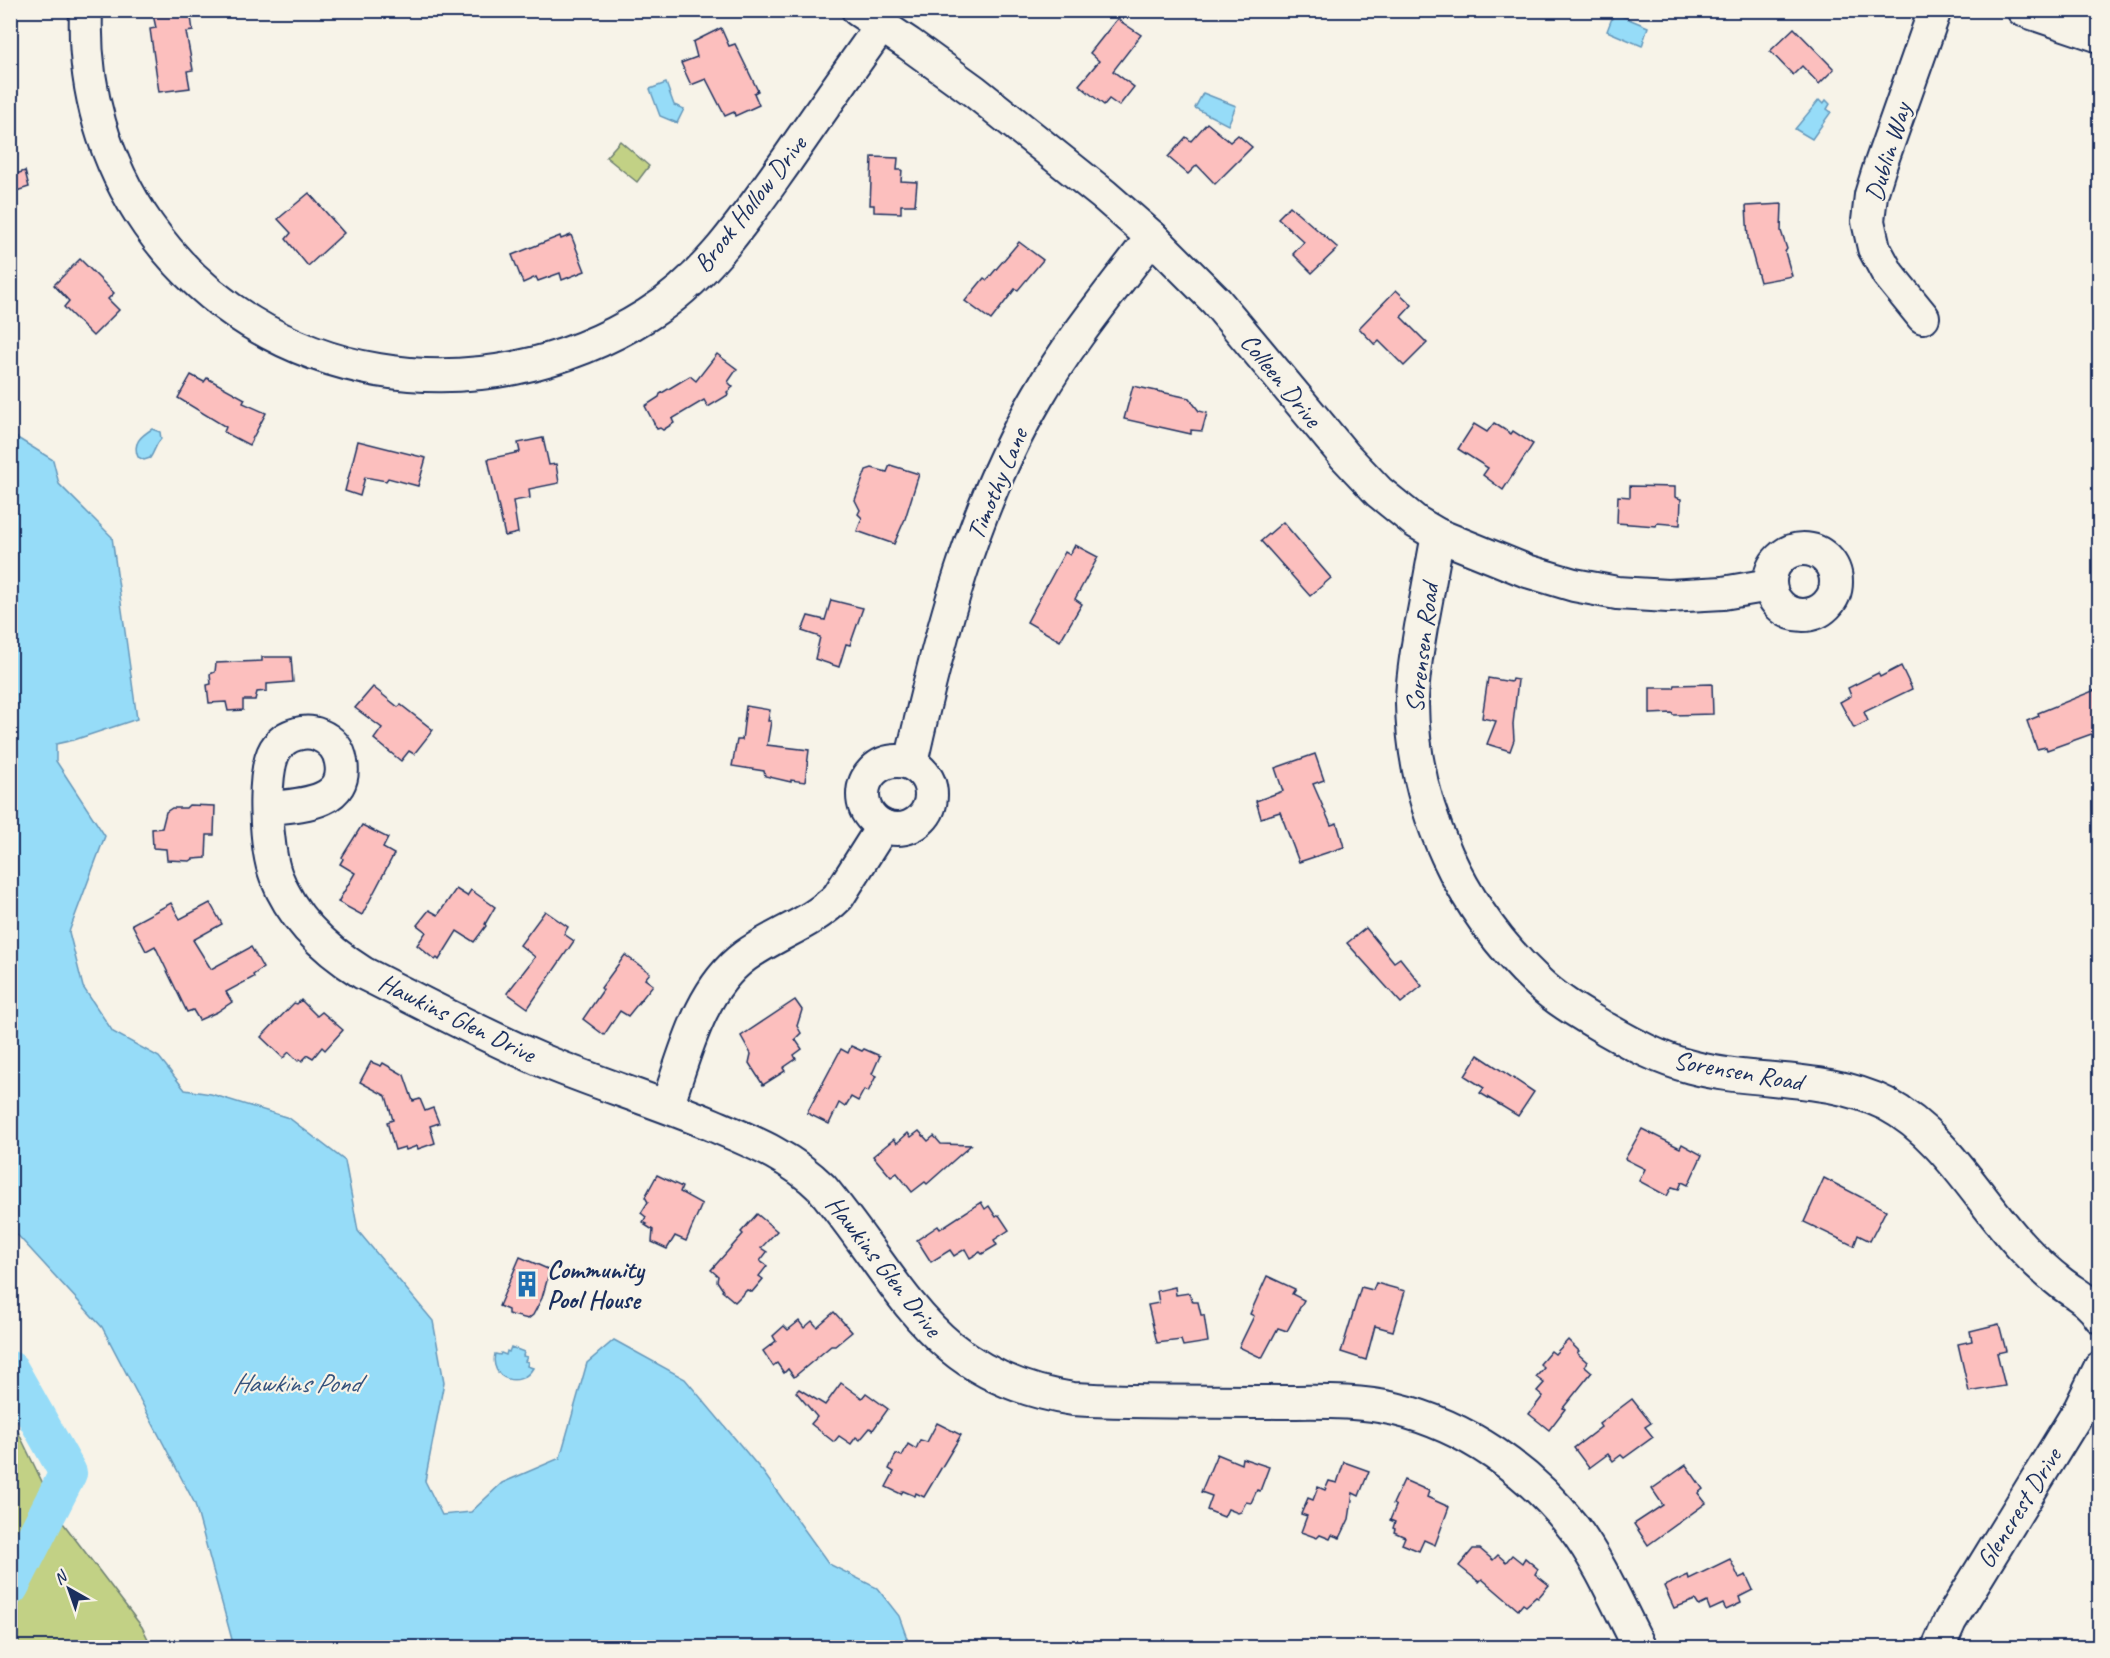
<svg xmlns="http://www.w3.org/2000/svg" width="2110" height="1658" font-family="Caveat,sans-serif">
  <rect width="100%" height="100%" fill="#f7f3e8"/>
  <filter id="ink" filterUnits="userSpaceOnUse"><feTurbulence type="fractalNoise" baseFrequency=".0167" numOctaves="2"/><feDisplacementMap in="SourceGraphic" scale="12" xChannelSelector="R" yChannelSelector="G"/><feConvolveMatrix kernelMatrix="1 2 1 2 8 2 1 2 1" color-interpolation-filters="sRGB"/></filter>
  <g filter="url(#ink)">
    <!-- green -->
    <g fill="#c2d185" stroke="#6e8072" stroke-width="1.5">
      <polygon points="620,141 649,166 637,182 606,157"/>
      <polygon points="10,1415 60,1519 142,1627 152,1647 11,1647"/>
    </g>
    <!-- water -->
    <g fill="#96dcf8" stroke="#6597ba" stroke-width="1.5">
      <polygon points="1614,13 1648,27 1642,46 1607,31"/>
      <polygon points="666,83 674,105 684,109 677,123 660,116 650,89"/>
      <polygon points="1203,93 1236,106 1228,125 1195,108"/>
      <polygon points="1819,100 1823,104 1826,100 1830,104 1827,109 1831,112 1812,139 1795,129"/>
      <path d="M 152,429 L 160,432 L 161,439 C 155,445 155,451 150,458 L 144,460 L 138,457 C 132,443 141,436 152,429 Z"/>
      <polygon points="11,434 53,460 59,484 112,537 137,719 74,740 56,744 56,761 105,836 69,932 83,987 113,1032 159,1057 185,1090 211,1094 289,1118 345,1161 358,1231 433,1321 444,1382 425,1481 442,1515 471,1512 502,1483 560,1458 587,1363 614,1340 685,1379 763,1472 829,1564 877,1588 899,1616 910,1647 234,1647 195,1504 102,1327 11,1228"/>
      <path d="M 511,1347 L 524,1352 L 523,1356 L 527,1357 L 525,1361 L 528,1362 L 527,1366 L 533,1368 C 520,1390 489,1379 495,1354 L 500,1355 L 501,1353 L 506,1355 L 507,1351 L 509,1352 Z"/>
    </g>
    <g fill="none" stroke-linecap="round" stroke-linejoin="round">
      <!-- river -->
      <polyline stroke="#96dcf8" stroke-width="38" points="10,1370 68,1473 10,1587"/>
    </g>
    <!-- building -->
    <g fill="#fcbfbe" stroke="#1b2f5e" stroke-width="1.5">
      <polygon points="152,10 190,10 193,31 186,32 193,70 187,71 190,88 159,92 150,29 156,28"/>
      <polygon points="1117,19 1141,35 1113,71 1134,87 1119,106 1109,99 1104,105 1079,85 1099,61 1090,53"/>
      <polygon points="721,28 729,46 735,44 758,91 754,93 759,105 735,116 734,112 725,116 706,79 691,85 681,63 697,57 693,42"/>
      <polygon points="1794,28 1834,69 1819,84 1802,66 1793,75 1770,51"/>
      <polygon points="1207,123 1230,142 1238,135 1252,147 1215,184 1197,165 1188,174 1168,157 1186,137 1191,141"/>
      <polygon points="872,157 898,158 897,170 902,170 901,181 917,182 915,205 901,205 901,213 874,212 874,205 870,205"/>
      <polygon points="25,171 29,187 10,193 10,176"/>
      <polygon points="309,193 344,233 308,266 286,239 291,233 278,219"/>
      <polygon points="1782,204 1781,231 1787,249 1785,252 1792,276 1760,282 1748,239 1746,206"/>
      <polygon points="1290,206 1338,248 1312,273 1293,254 1304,242 1278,218"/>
      <polygon points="571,235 585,271 562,280 560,273 538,281 536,277 523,283 512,255 560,236 561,239"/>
      <polygon points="1019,242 1043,260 1018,290 1015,289 991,320 965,301 984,278 987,280"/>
      <polygon points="80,259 114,293 108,299 119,310 93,336 64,307 69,301 54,285"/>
      <polygon points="1396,290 1412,305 1401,317 1427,343 1404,366 1379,341 1375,345 1359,328"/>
      <polygon points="717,354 737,369 728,382 733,387 727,392 728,395 708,407 704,400 672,419 674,423 663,430 660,428 657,429 645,406 659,397 660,394 690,376 696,381"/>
      <polygon points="191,375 204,382 207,378 245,399 243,403 266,413 249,445 224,432 226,427 178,398"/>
      <polygon points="1133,386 1189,398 1199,411 1207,413 1202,431 1191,430 1191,434 1124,419"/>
      <polygon points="1494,423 1511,434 1513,431 1533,444 1503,490 1483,475 1488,468 1458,449 1474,424 1487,432"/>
      <polygon points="543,438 549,465 556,464 559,483 529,489 530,498 513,501 518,533 505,536 488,459 520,452 518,443"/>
      <polygon points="358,441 426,458 418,486 388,478 386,481 365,477 360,496 345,491"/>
      <polygon points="890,465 919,474 905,519 894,544 857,531 862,518 858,514 860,510 855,500 866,470 872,468 887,472"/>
      <polygon points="1630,486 1675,487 1675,497 1681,499 1680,525 1657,523 1656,526 1617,523 1618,496 1630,497"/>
      <polygon points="1283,522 1331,578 1310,596 1261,541"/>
      <polygon points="1075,545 1098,557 1075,599 1082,604 1060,641 1027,622 1065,552 1070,555"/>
      <polygon points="831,600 863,608 850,645 846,644 839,667 815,659 820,637 802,631 808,616 825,620"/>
      <polygon points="262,657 291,657 293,682 267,684 267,691 257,692 255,700 243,700 243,710 228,711 226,702 209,703 207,685 211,684 210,674 215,672 216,663 262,661"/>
      <polygon points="1901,666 1912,689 1864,712 1868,721 1854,728 1840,702 1851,696 1848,688 1878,673 1880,677"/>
      <polygon points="1488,678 1511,682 1512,679 1518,680 1513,724 1514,740 1510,751 1487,744 1496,721 1482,718"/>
      <polygon points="1712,684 1713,714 1673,715 1672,713 1650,714 1650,688 1674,688 1675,685"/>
      <polygon points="373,687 398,707 401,705 433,730 414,754 409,751 401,761 374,739 382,728 355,708"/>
      <polygon points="2100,688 2100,731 2047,750 2046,747 2037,749 2027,721 2039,716 2038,713"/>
      <polygon points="746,706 770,710 768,721 771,721 767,745 809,750 805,782 791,780 791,782 765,776 764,771 732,766 737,740 742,740"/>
      <polygon points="1315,754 1324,780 1313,784 1331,825 1337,823 1344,847 1299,862 1280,812 1261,818 1256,801 1283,791 1275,768"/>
      <polygon points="189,805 215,806 214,835 207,835 206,858 193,859 190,861 167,860 166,849 153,848 152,829 162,828 166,812 172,808 186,808"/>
      <polygon points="362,825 388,838 383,848 394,854 362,915 338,902 355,873 340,864 343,859 342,857"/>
      <polygon points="456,889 467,896 471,890 495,907 485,924 486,926 474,942 457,931 439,960 437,958 435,960 417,945 426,932 417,925 429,910 438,915"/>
      <polygon points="171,903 180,919 210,903 222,924 193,940 211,969 251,947 263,968 253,975 254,977 226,992 232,1002 217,1012 199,1020 193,1010 187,1012 155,946 146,951 132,924"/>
      <polygon points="545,911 568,927 564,934 574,941 528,1008 507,993 535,957 520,945"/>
      <polygon points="1366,928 1394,962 1400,958 1422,986 1401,1003 1347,943"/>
      <polygon points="625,955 650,973 645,979 653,985 628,1016 620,1011 604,1035 583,1019 603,990 601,988"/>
      <polygon points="301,1000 317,1016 322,1012 343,1030 325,1050 322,1047 313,1058 308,1055 302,1061 300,1059 298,1061 289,1052 283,1058 261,1037 294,1003 297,1004"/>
      <polygon points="795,1000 802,1010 797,1026 801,1033 795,1039 802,1049 794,1055 796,1059 783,1068 785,1071 763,1085 749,1063 751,1054 741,1036"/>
      <polygon points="851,1046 862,1051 864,1049 880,1056 872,1074 876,1076 868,1092 864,1090 858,1101 851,1097 845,1107 839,1103 829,1124 807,1113 841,1049 848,1053"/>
      <polygon points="1478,1055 1534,1092 1518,1116 1480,1093 1484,1088 1465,1076"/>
      <polygon points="371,1062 381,1066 383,1063 404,1075 413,1101 420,1099 425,1111 433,1108 439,1123 430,1126 435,1143 418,1149 417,1146 406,1150 405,1147 395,1150 387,1122 393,1120 386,1096 360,1082"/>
      <polygon points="1642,1129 1680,1148 1682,1144 1702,1155 1688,1185 1682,1182 1679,1189 1672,1187 1667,1196 1639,1181 1645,1169 1625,1159"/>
      <polygon points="919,1131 928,1141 934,1136 941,1144 971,1145 927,1184 925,1182 912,1192 897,1173 891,1177 873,1156 894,1139 897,1143 908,1133 911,1137"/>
      <polygon points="657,1175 682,1187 680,1192 702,1204 686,1241 675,1236 667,1249 652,1242 653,1230 645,1225 647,1224 643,1222 646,1217 641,1213 648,1202 645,1197"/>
      <polygon points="1824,1178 1886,1210 1870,1241 1858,1235 1854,1246 1804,1222"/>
      <polygon points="981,1202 985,1209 989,1206 996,1217 999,1215 1009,1230 994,1240 997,1245 982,1254 980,1252 970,1258 965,1249 954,1256 950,1250 931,1262 917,1240 938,1226 940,1229"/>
      <polygon points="757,1214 777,1231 761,1248 767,1252 760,1261 767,1266 759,1276 763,1279 752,1292 747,1290 735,1302 722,1291 723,1290 717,1281 718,1276 711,1270 743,1234 741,1232"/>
      <polygon points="520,1257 550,1270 542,1298 533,1315 528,1319 508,1314 508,1310 499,1306"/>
      <polygon points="1267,1276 1295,1289 1292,1294 1304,1300 1287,1331 1278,1328 1262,1358 1239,1347 1254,1316 1250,1314"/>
      <polygon points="1376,1283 1405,1291 1393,1331 1375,1326 1366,1360 1341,1352 1361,1287 1373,1290"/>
      <polygon points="1175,1287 1176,1295 1189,1293 1193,1302 1198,1302 1201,1315 1204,1315 1208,1342 1183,1346 1181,1340 1157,1343 1148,1305 1159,1303 1157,1291"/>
      <polygon points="834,1312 852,1332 835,1346 831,1346 794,1377 788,1369 784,1373 777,1363 773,1366 763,1351 776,1341 773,1336 784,1326 788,1330 799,1321 804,1328 812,1321 817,1327"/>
      <polygon points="1999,1324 2006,1351 1997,1353 2005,1386 1969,1392 1958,1344 1972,1341 1970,1331"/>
      <polygon points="1568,1340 1579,1351 1577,1353 1587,1362 1585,1366 1592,1372 1563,1408 1565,1409 1549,1430 1529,1414 1543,1396 1537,1391 1544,1383 1536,1377 1544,1368 1540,1364 1551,1351 1555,1354"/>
      <polygon points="841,1383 862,1398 866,1393 888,1409 873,1430 870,1428 860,1440 856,1437 851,1444 839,1436 834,1442 811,1424 817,1417 796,1392 799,1389 825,1405"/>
      <polygon points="1632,1399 1651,1423 1645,1427 1653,1437 1624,1458 1621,1455 1613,1461 1608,1454 1589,1468 1574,1448 1601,1427 1599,1424"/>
      <polygon points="937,1423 961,1435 924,1497 916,1493 915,1496 903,1491 901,1494 886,1487 894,1472 889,1469 896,1454 902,1456 908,1444 916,1449 920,1440 927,1442"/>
      <polygon points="1217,1454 1241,1464 1242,1458 1269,1467 1260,1491 1257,1490 1251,1503 1246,1502 1241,1512 1238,1513 1228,1509 1224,1517 1207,1510 1212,1496 1201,1492"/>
      <polygon points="1344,1462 1369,1471 1359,1496 1353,1493 1349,1519 1340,1538 1332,1535 1330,1539 1320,1535 1317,1538 1301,1532 1307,1516 1301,1514 1308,1498 1313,1500 1318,1487 1325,1490 1329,1481 1337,1483"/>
      <polygon points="1686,1465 1703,1489 1698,1493 1706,1503 1648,1545 1634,1524 1663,1505 1652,1489"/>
      <polygon points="1404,1480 1429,1491 1427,1497 1449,1507 1435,1545 1424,1540 1419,1551 1402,1544 1405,1537 1394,1532 1395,1529 1393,1528 1395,1522 1390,1520 1396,1506 1393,1504"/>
      <polygon points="1473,1549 1480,1549 1493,1560 1498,1555 1506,1562 1512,1555 1522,1563 1525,1558 1538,1569 1535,1574 1549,1585 1538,1598 1536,1597 1526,1606 1523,1604 1518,1610 1482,1579 1479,1582 1459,1566"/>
      <polygon points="1730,1559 1739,1578 1746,1575 1753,1590 1739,1597 1741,1603 1726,1610 1723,1604 1710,1610 1707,1602 1699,1606 1695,1600 1674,1608 1664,1586 1688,1575 1689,1579"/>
    </g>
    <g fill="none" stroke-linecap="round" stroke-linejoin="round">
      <!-- minor casing -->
      <g stroke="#1b2f5e" stroke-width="36">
        <g id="minor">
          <path d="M 86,10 C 83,88 104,162 148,225 C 262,388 482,419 647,315 C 707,278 747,216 787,160 C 818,115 849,71 881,26"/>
          <polyline points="858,10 909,44 974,91 1104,195 1152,237 1216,301 1345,456 1379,492 1416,522 1438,535 1527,571 1574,585 1617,593 1668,596 1723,593 1770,585"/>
          <polyline points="2023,10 2100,36"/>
          <polyline points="1923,317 1888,274 1874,248 1868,221 1871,195 1880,166 1935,10"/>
          <path d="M 1438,535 C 1432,566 1427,597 1421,627 C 1417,652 1412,677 1412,703 C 1413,808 1462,911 1539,983 C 1559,1002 1583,1015 1606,1029 C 1634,1045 1660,1059 1691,1067 C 1755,1084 1826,1074 1886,1104 C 1945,1135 1978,1200 2022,1247 C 2034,1260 2047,1272 2061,1283 C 2075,1294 2091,1301 2100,1317"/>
          <circle cx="1803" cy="582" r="33"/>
          <circle cx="897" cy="795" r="34"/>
          <path d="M 911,763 C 939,637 972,508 1038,396 C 1071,339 1113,289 1152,237"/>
          <path d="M 268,808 C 296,805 349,805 341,762 C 339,749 331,740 319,735 C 312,732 304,732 297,734 C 288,736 280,742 275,750 C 261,774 266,850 276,876 C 292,918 326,950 363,973 C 421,1002 479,1033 539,1059 C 596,1083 656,1101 713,1125 C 753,1142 791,1157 822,1188 C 904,1286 930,1377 1073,1399 C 1141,1403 1210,1401 1278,1402 C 1317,1402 1357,1400 1395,1409 C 1466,1426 1530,1471 1574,1528 C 1601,1564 1619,1608 1640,1648"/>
          <path d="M 667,1106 C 685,1055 699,990 745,956 C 775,934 811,924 838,897 L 883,826"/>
          <polyline points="1938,1648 1950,1621 2080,1409 2100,1368"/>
        </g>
      </g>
      <!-- minor -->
      <use href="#minor" stroke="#f7f3e8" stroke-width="32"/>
    </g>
  </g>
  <!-- icons -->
  <defs>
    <g id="building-bare" transform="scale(2.07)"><path d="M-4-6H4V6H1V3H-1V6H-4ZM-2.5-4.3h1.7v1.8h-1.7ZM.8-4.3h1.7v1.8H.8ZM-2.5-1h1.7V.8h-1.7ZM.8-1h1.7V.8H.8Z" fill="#1f6fb2" stroke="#f7f3e8" stroke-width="2.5" paint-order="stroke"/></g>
  </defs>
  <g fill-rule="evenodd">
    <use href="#building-bare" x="527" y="1284"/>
  </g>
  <g text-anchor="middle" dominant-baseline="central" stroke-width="4.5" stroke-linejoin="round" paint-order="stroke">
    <!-- street labels -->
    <g font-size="26" fill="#1b2f5e" stroke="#f7f3e8">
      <text transform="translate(1888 152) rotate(-73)">Dublin Way</text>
      <text transform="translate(750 204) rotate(-52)">Brook Hollow Drive</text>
      <text transform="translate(1281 380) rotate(51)">Colleen Drive</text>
      <text transform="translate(997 484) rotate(-67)">Timothy Lane</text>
      <text transform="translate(1422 648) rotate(-83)">Sorensen Road</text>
      <text transform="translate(457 1018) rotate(26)">Hawkins Glen Drive</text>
      <text transform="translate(1738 1071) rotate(10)">Sorensen Road</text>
      <text transform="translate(884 1266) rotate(52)">Hawkins Glen Drive</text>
      <text transform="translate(2019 1508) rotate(-58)">Glencrest Drive</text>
    </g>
    <!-- poi labels -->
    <g font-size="26" font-weight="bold" fill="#1b2f5e" stroke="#f7f3e8" text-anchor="start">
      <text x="547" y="1269">Community<tspan x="547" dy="30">Pool House</tspan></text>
    </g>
    <!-- water labels -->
    <g font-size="27" font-style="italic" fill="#34527d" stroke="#f7f3e8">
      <text x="296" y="1383">Hawkins Pond</text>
    </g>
  </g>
  <!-- margin -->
  <rect width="2110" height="1658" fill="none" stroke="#f7f3e8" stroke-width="36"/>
  <rect x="18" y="18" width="2074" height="1622" fill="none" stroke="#1b2f5e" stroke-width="2" filter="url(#ink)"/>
  <!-- north arrow -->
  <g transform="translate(69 1589) rotate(320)" stroke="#f7f3e8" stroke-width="4.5" paint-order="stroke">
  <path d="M0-4.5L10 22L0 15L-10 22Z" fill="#1b2f5e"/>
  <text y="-9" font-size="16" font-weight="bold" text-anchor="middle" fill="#1b2f5e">N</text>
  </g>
</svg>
